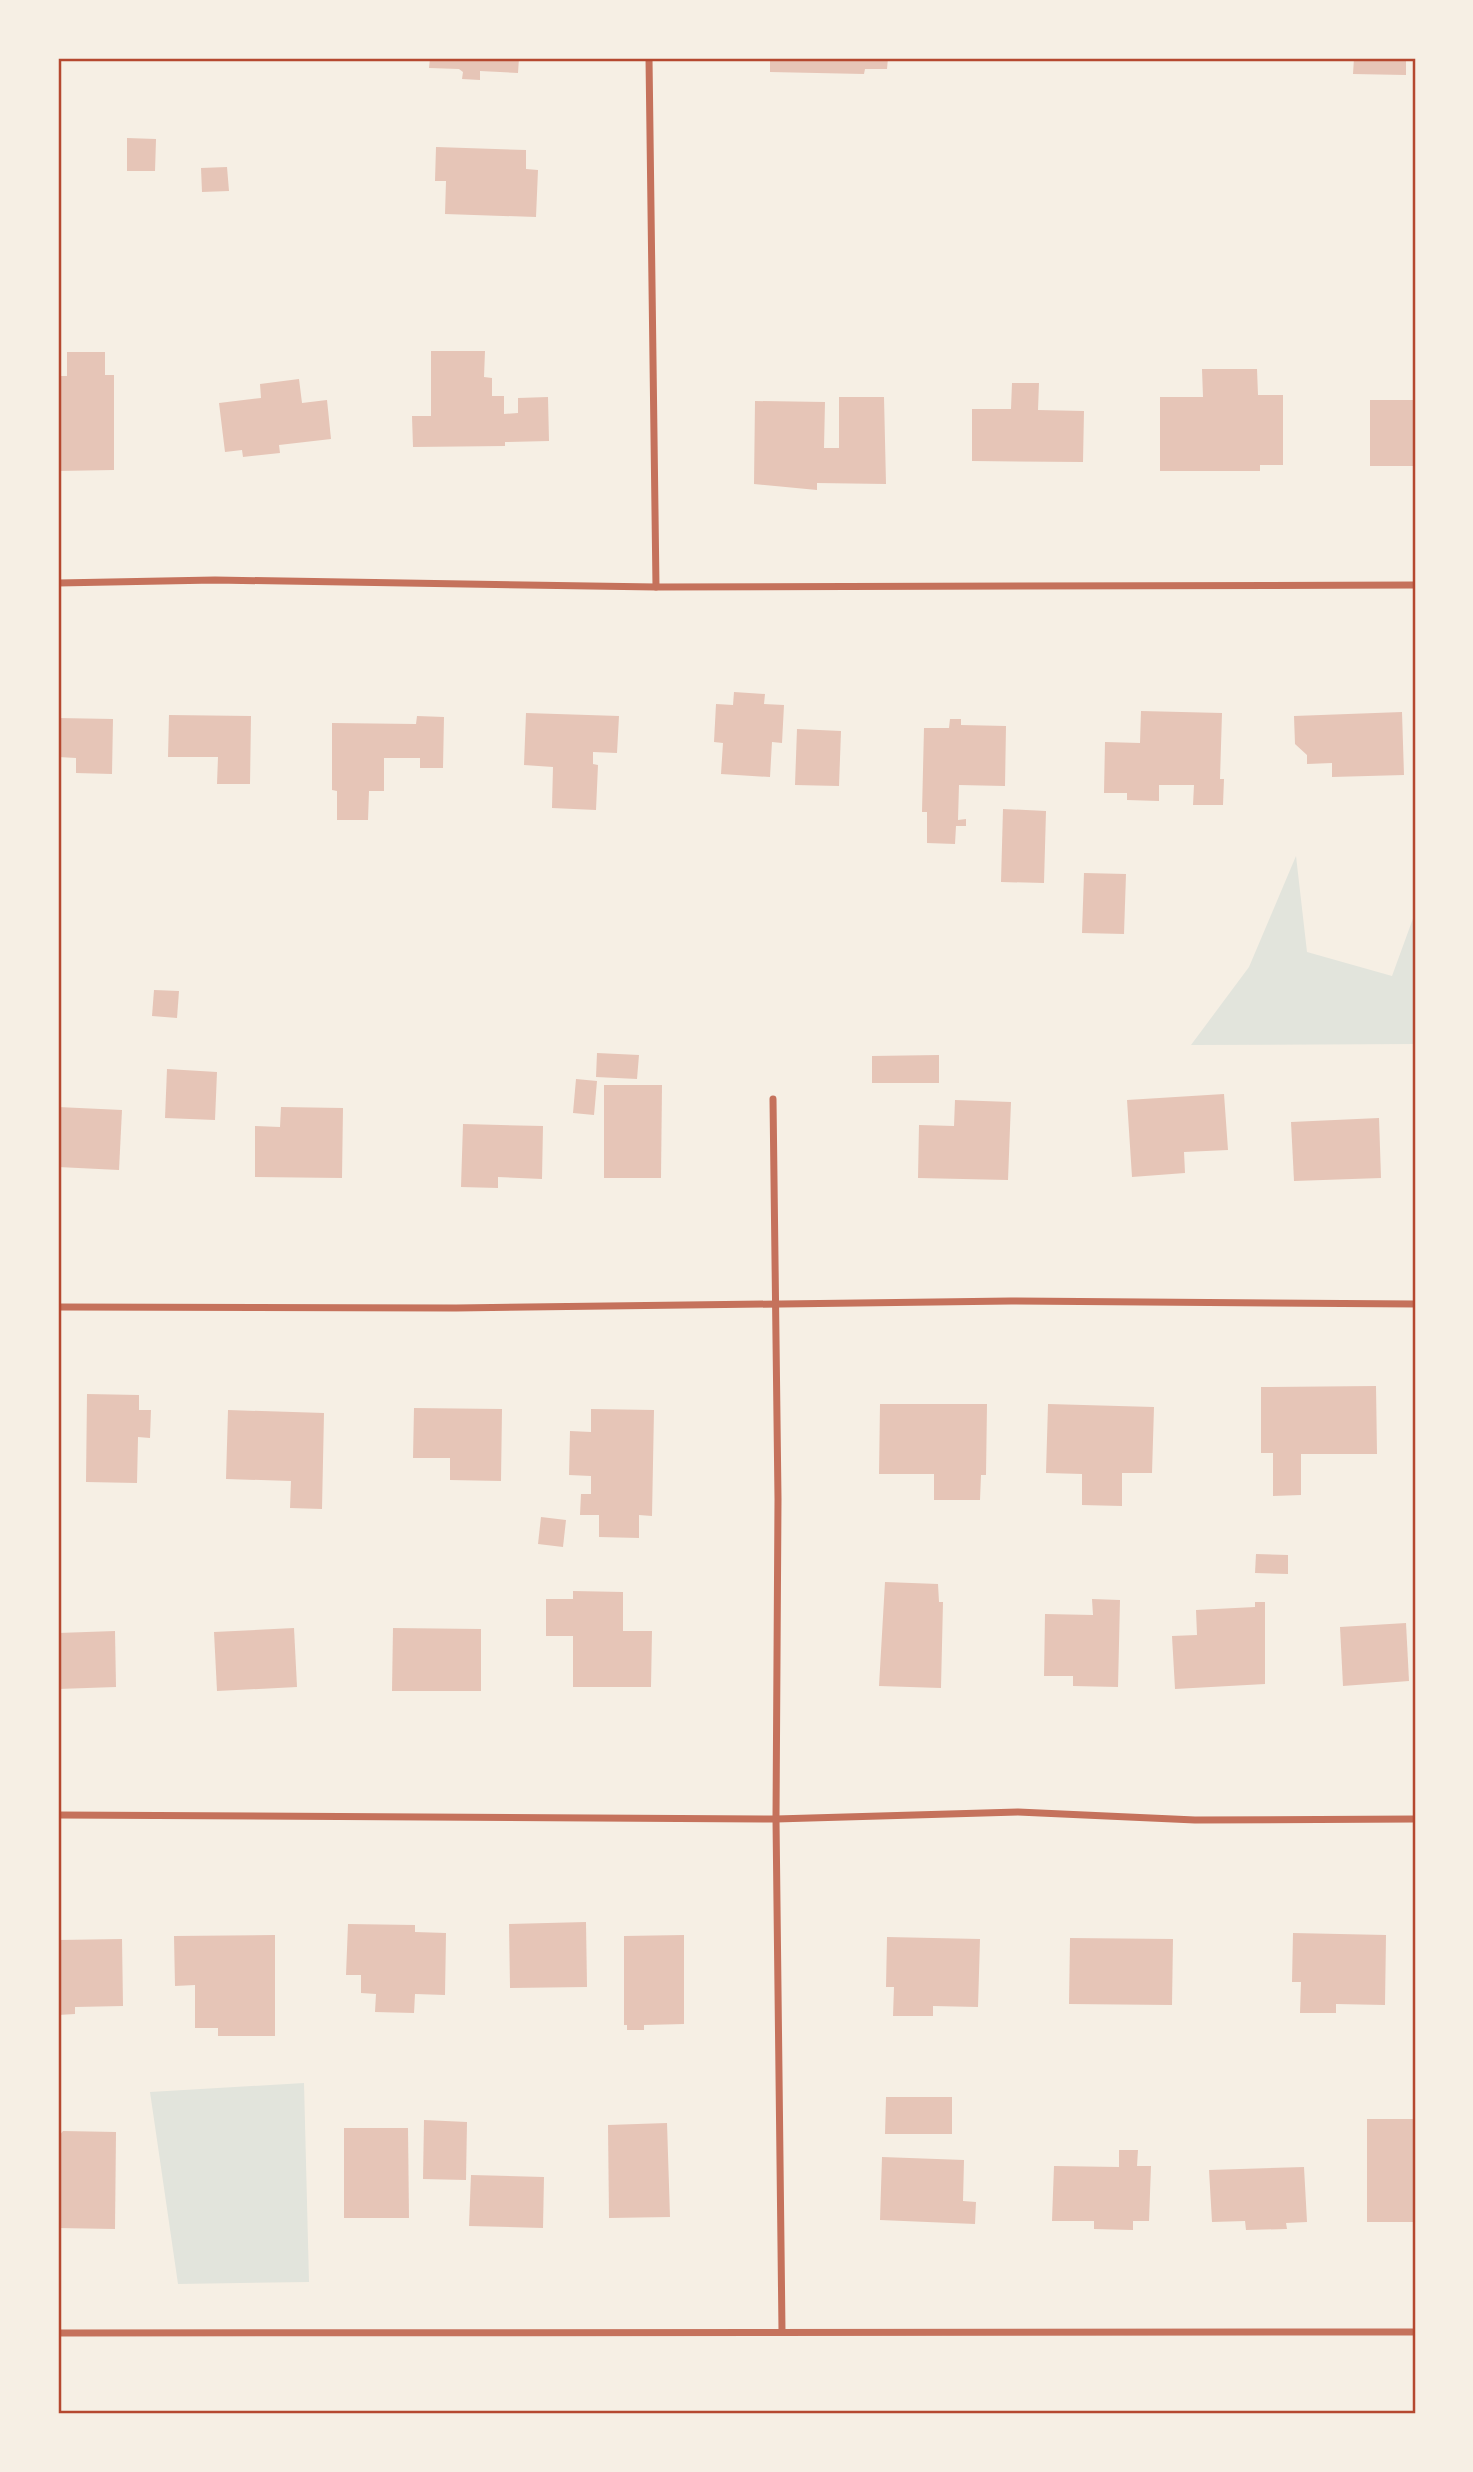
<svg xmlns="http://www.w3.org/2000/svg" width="1473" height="2472" font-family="'Roboto Serif',serif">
  <rect width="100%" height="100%" fill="#f6efe4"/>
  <!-- green -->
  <g fill="#e2e4dc">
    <polygon points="1296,856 1307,952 1392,976 1415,913 1415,1044 1191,1045 1249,967"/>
    <polygon points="304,2083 309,2282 178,2284 150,2092"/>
  </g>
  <!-- building -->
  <g fill="#e6c5b7">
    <polygon points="430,58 519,58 518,73 480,71 480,80 462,79 463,72 459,69 429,68"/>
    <polygon points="770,58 888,58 887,69 865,69 864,74 770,72"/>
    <polygon points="1354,58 1406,58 1406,75 1353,74"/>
    <polygon points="127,138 156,139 155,171 127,171"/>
    <polygon points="436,147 526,150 526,169 538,170 536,217 445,214 446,181 435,181"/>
    <polygon points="227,167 229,191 202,192 201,168"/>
    <polygon points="431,351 485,351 484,377 492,378 492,396 504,396 504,414 518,413 518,398 548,397 549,441 505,442 505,446 413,447 412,416 431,416"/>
    <polygon points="67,352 105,352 105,375 114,375 114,470 58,471 58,376 67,376"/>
    <polygon points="1202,369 1257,369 1258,395 1283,395 1283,465 1260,465 1260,471 1160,471 1160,397 1203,397"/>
    <polygon points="299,379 302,403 327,400 331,439 279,445 280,453 243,457 242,450 225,452 219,403 261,398 260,384"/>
    <polygon points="1012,383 1039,383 1038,410 1084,411 1083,462 972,461 972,409 1011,409"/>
    <polygon points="839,397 884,397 886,484 817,483 817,490 754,484 755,401 825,402 824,448 839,448"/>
    <rect x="1370" y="400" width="45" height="66"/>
    <polygon points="734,692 765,694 764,704 784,705 782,743 772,742 770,777 721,774 723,743 714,742 716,704 733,705"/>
    <polygon points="1141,711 1222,713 1220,779 1224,779 1223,805 1193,805 1194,785 1159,785 1159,801 1127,800 1127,793 1104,793 1105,742 1140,743"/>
    <polygon points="1402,712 1404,775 1332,777 1332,763 1307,764 1307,755 1295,744 1294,716"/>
    <polygon points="526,713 619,716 617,753 593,752 593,764 598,765 596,810 552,808 553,767 524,765"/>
    <polygon points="169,715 251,716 250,784 217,784 218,757 168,757"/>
    <polygon points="417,716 444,717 443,768 420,768 420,758 384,758 384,791 369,791 368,820 337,820 337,791 332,790 332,723 416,724"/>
    <polygon points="58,718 113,719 112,774 76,773 76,758 58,757"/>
    <polygon points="950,719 961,719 961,725 1006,726 1005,786 959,785 958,820 966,819 966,826 956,826 955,844 927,843 927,812 922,812 924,728 949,728"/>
    <polygon points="797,729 841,731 839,786 795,785"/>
    <polygon points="1003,809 1046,811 1044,883 1001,882"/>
    <polygon points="1084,873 1126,874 1124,934 1082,933"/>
    <polygon points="154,990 179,991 177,1018 152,1016"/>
    <polygon points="597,1053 639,1055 637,1079 596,1077"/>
    <polygon points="939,1055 939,1083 872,1083 872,1056"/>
    <polygon points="167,1069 217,1072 215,1120 165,1118"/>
    <polygon points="576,1079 597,1081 594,1115 573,1113"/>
    <polygon points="604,1085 662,1085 661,1178 604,1178"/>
    <polygon points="1224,1094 1228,1150 1184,1152 1185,1173 1132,1177 1127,1100"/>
    <polygon points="955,1100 1011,1102 1008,1180 918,1178 919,1125 954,1126"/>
    <polygon points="58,1107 122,1110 119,1170 58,1167"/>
    <polygon points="281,1107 343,1108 342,1178 255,1177 255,1126 280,1127"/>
    <polygon points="1379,1118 1381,1178 1294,1181 1291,1122"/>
    <polygon points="463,1124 543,1126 542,1179 498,1177 498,1188 461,1187"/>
    <polygon points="1376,1386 1377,1454 1301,1454 1301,1495 1273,1496 1273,1453 1261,1453 1261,1387"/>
    <polygon points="87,1394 139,1395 139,1410 151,1410 150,1438 138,1437 137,1483 86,1482"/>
    <polygon points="880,1404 987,1404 986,1475 981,1475 980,1500 934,1500 934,1474 879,1474"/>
    <polygon points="1048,1404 1154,1407 1152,1473 1122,1473 1122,1506 1082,1505 1082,1474 1046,1473"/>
    <polygon points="414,1408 502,1409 501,1481 450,1480 450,1458 413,1458"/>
    <polygon points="591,1409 654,1410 652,1516 639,1515 639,1538 599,1537 599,1515 580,1515 581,1494 591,1494 591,1476 569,1475 570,1431 591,1432"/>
    <polygon points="228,1410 324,1413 322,1509 290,1508 291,1481 226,1479"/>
    <polygon points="541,1517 566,1520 563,1547 538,1544"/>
    <polygon points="1256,1554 1288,1555 1288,1574 1255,1573"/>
    <polygon points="885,1582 938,1584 939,1602 943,1602 941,1688 879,1686"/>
    <polygon points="573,1591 623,1592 623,1631 652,1631 651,1687 573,1687 573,1636 546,1636 546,1599 573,1599"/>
    <polygon points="1092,1599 1120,1600 1118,1687 1073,1686 1073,1676 1044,1676 1045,1614 1093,1615"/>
    <polygon points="1255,1602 1265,1602 1265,1684 1175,1689 1172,1636 1197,1635 1196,1610 1255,1607"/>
    <polygon points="1406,1623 1409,1681 1343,1686 1340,1627"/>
    <polygon points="294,1628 297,1687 217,1691 214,1632"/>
    <polygon points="393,1628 481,1629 481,1691 392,1691"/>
    <polygon points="115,1631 116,1687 58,1689 58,1633"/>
    <polygon points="586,1922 587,1987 510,1988 509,1924"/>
    <polygon points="348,1924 415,1925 415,1932 446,1933 445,1995 415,1994 414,2013 375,2012 376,1994 361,1993 361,1975 346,1975"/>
    <polygon points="1293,1933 1386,1935 1385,2005 1336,2004 1336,2013 1300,2013 1301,1982 1292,1982"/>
    <polygon points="275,1935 275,2036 218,2036 218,2028 195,2028 195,1985 175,1986 174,1936"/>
    <polygon points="684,1935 684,2024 644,2025 644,2030 627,2030 627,2025 624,2025 624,1936"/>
    <polygon points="887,1937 980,1939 978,2007 933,2006 933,2016 893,2016 894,1987 886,1987"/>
    <polygon points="1070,1938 1173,1939 1172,2005 1069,2004"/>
    <polygon points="122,1939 123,2006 75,2007 75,2014 58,2015 58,1940"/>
    <polygon points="886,2097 952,2097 952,2134 885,2134"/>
    <rect x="1367" y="2119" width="48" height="103"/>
    <polygon points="424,2120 467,2122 466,2180 423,2179"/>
    <polygon points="667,2123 670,2217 609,2218 608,2125"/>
    <polygon points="344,2128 408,2128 409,2218 344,2218"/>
    <polygon points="63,2131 116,2132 115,2229 58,2228 58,2137"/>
    <polygon points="1119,2150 1138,2150 1137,2166 1151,2166 1149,2221 1133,2221 1133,2230 1094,2229 1094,2221 1052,2221 1054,2166 1119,2167"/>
    <polygon points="882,2157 964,2160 963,2201 976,2202 975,2224 880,2220"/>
    <polygon points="1304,2167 1307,2222 1286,2223 1287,2229 1246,2230 1245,2221 1212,2222 1209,2170"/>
    <polygon points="471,2175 544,2177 543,2228 469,2226"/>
  </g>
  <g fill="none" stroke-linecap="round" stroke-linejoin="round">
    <!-- minor -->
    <g stroke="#c5725c" stroke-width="7">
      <polyline points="649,58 656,587"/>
      <polyline points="58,583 215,580 656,587 1415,585"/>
      <polyline points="773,1099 778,1499 776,1819 782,2331"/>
      <polyline points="58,1307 456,1308 1011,1301 1415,1304"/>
      <polyline points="58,1815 776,1819 1018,1812 1195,1820 1415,1819"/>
      <polyline points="58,2333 1415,2332"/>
    </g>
  </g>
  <!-- border -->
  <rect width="1473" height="2472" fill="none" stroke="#f6efe4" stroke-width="119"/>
  <rect x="60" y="60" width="1354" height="2352" fill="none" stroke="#b5482f" stroke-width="2.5"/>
</svg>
